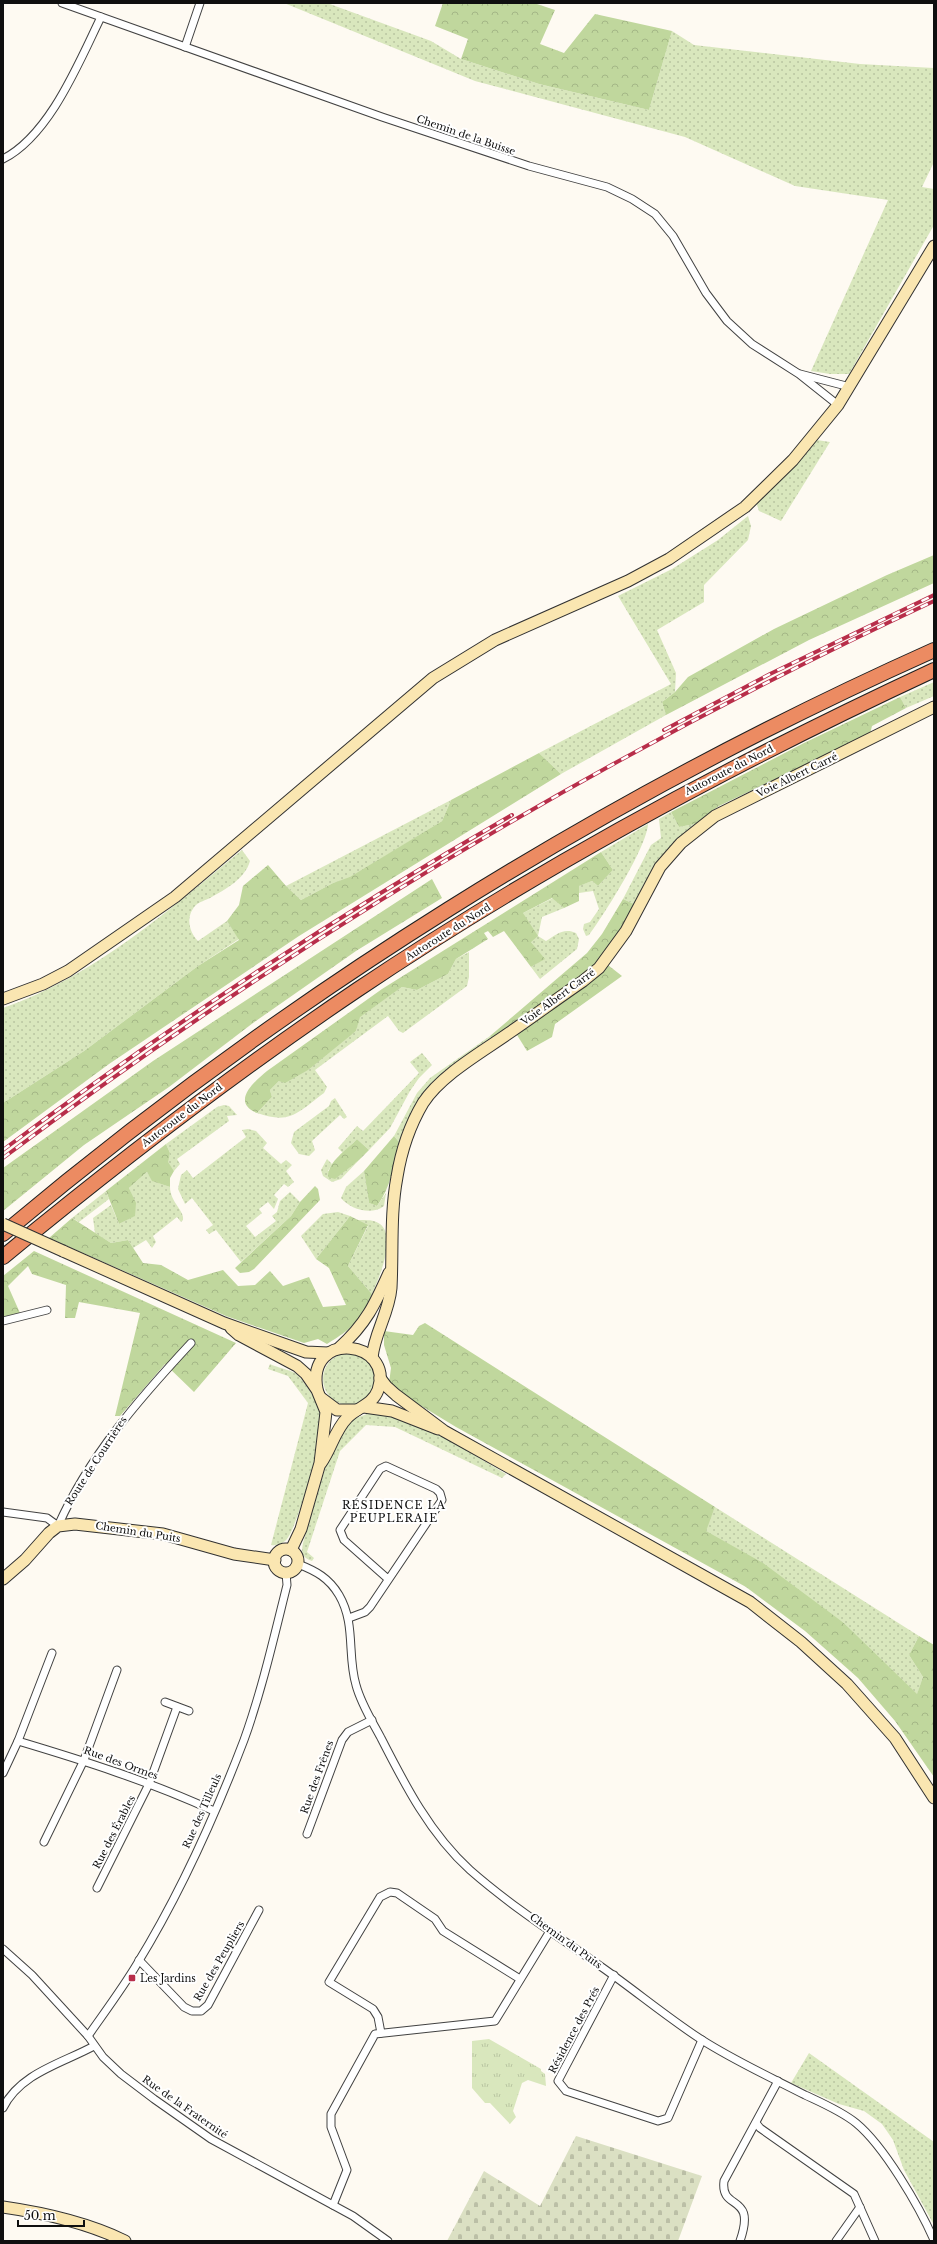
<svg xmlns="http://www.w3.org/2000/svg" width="937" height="2244" font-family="'Libre Baskerville',serif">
  <defs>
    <pattern id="grass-dots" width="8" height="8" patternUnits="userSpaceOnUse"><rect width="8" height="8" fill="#d9e7bd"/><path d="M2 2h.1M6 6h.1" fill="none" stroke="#b9c5a1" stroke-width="1.8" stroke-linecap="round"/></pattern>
    <pattern id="forest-crowns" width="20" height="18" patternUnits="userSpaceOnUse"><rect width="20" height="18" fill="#c0d79d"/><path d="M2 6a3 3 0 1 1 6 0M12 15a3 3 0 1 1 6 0" fill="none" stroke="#a4b786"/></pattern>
    <pattern id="cemetery-stones" width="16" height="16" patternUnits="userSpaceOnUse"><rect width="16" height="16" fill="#dbe0c3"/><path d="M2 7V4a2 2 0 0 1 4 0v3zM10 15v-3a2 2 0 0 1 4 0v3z" fill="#bbbfa6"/></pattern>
    <pattern id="park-tufts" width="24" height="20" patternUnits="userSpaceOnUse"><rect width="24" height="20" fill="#d9e7bd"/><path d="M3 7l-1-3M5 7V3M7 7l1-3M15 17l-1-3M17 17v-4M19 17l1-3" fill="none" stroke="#b9c5a1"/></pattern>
  </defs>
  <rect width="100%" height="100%" fill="#fefaf2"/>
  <!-- grass -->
  <g fill="url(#grass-dots)">
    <polygon points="284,3 327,3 431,41 461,59 539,84 649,110 672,31 694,45 860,64 934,68 934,162 922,187 934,189 934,225 849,374 830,374 811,371 888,200 795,186 685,137 475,81"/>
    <polygon points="817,440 830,442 781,521 759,511 756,502"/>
    <polygon points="748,516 751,526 748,540 704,585 704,602 657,630 676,673 675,692 662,702 666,715 561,774 539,753 671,684 618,596 672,569 718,540"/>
    <polygon points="934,682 934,696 906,708 900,697"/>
    <polygon points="451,800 442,821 350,878 333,883 301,900 286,886"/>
    <path d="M 671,812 L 679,827 L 695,824 C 668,846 648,873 634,904 L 623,899 L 651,845 L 661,838 L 659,819 Z"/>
    <path d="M 648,824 C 647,847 604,915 589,935 L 586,936 L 583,929 L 584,924 L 590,922 L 599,909 L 593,891 L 579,893 L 578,886 L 592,881 L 598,886 L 613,870 L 601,852 Z"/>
    <path d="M 242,850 L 250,861 C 245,879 226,889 210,898 C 206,900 199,902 196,905 C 185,916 189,932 198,941 L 227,921 L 239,939 L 198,966 L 84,1051 L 3,1103 L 3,1008 C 93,977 169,910 242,850 Z"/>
    <path d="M 553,898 L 564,908 L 542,917 L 538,936 L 546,941 C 555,935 564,927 576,933 L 579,939 L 577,949 L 540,979 L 531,967 L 544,959 L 531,942 L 523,913 Z"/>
    <path d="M 469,952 L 469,977 L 467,986 L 403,1033 L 399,1031 L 388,1016 L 315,1070 L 327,1087 L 324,1093 C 298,1112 291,1125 257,1113 L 272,1097 L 270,1090 L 279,1081 L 356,1031 L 359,1017 L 402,987 L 417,990 L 448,974 L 456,959 Z"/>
    <polygon points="490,1036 492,1039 417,1105 399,1142 394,1136 417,1093 430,1078"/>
    <polygon points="422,1053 432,1065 419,1078 410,1091 390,1128 369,1150 357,1139 343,1153 338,1148 357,1126 363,1131 419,1073 410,1062"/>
    <polygon points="335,1098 347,1117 344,1119 340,1115 312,1141 315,1150 309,1156 299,1154 291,1143 294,1132 329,1106 331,1101"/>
    <polygon points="224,1105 229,1106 237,1115 227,1116 229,1121 177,1159 180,1164 174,1171 167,1162 170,1153 166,1144 217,1107"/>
    <polygon points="248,1129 256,1131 267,1143 263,1148 281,1164 286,1160 292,1165 286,1171 294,1182 288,1187 284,1184 274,1195 278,1199 274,1209 268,1202 259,1209 262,1213 246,1226 255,1237 276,1221 272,1216 277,1212 280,1201 290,1192 300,1202 291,1216 241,1262 216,1230 209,1234 206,1230 213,1225 192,1198 185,1204 178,1189 181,1175 187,1170 193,1178 246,1137 242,1130"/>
    <polygon points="327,1159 332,1164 328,1171 350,1166 359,1160 341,1179 332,1182 323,1176 321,1170"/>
    <path d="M 364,1171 L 369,1203 L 377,1206 L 386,1193 L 384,1206 C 371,1216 350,1209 341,1198 L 346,1187 Z"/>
    <path d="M 147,1172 L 153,1181 L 170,1187 C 170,1202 185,1211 183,1220 L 181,1222 L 177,1217 L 153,1236 L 156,1242 L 152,1248 L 146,1240 L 133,1248 L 128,1240 L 111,1243 L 95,1233 L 93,1218 L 111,1205 L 119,1224 L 134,1216 L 135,1203 L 129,1188 Z"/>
    <polygon points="106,1191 109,1199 79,1222 72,1218"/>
    <polygon points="338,1212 350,1216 316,1259 301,1236 323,1214"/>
    <path d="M 356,1220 C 364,1220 374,1219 380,1224 C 397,1237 379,1278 372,1294 L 348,1266 L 368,1226 Z"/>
    <circle cx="349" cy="1379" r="26"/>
    <path d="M 270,1364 C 276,1367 290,1370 295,1373 C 303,1378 321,1407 322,1416 C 324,1434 298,1525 287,1539 C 284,1543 276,1546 271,1545 L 308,1403 L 288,1376 L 268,1369 Z"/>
    <path d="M 370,1413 L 395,1416 L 449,1440 L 506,1474 L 502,1478 L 395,1427 L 366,1425 L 340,1451 L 307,1552 L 314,1558 L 312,1561 C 302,1557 301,1554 303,1543 L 326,1465 L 348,1421 Z"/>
    <polygon points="715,1507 919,1636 909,1655 923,1677 917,1695 844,1623 705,1531"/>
    <polygon points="809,2053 934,2142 934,2225 904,2170 893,2140 882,2124 864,2111 839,2104 791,2083"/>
  </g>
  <!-- forest -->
  <g fill="url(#forest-crowns)">
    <polygon points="443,3 534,3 555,10 540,44 564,53 595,14 672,31 649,110 539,84 461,59 468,39 435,26"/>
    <polygon points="934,555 934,583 809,640 666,715 662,702 675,692 688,677 774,629 887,575"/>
    <polygon points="900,697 906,708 872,726 870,734 719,806 695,824 679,827 671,812 804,743"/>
    <polygon points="539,753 561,774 299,936 109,1064 3,1142 3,1103 84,1051 198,966 239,940 227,921 239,905 243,886 268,865 286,886 301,900 333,883 350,877 442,821 451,800"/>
    <path d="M 601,852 L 613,870 L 598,886 L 592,881 L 579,886 L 579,901 L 564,908 L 552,898 L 523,913 L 538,936 L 531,942 L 545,959 L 531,967 L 504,931 L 493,937 L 488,931 L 484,933 L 488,939 L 456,959 L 448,974 L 417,990 L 402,987 L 360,1017 L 356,1031 L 308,1070 L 285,1083 L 279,1081 L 270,1090 L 272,1097 L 257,1113 C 230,1102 255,1081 267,1071 L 382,989 Z"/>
    <polygon points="432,879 442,898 356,951 253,1023 169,1087 84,1145 3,1211 3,1168 153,1061"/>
    <polygon points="623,899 634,904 619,932 599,958 622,976 555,1024 552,1037 527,1051 512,1027 492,1039 490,1036 587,953 602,934"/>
    <path d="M 394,1136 L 399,1142 C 394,1165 391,1187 377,1206 L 369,1203 L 364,1171 Z"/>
    <path d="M 357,1139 L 369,1150 L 359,1160 L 335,1179 L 328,1177 C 328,1161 347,1150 357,1139 Z"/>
    <polygon points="166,1144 170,1153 168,1162 174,1171 170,1178 170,1187 152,1181 147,1172 129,1188 136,1203 135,1216 119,1224 106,1191"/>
    <polygon points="315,1186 318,1189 320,1200 254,1269 249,1272 240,1273 235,1268 291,1216 300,1202"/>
    <path d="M 350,1216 L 368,1225 L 348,1266 L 372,1294 C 359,1322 353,1328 327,1344 L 318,1339 L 304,1343 L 226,1316 L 49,1238 L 72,1218 L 111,1243 L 128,1240 L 143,1263 L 161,1265 L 188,1280 L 223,1270 L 238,1286 L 255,1285 L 270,1271 L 283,1286 L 309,1277 L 323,1307 L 346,1305 L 329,1268 L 316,1259 Z"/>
    <polygon points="34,1251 236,1343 194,1392 165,1364 120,1416 115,1416 140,1313 79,1302 75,1318 65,1318 66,1285 32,1274 28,1266 8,1286 20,1313 3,1317 3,1276"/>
    <polygon points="425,1323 715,1507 706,1531 763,1563 844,1623 917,1694 923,1677 909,1655 919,1636 934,1645 934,1777 895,1721 858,1678 805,1631 746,1587 456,1427 400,1393 389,1383 391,1368 384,1345 384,1331 413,1335 419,1326"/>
  </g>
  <!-- cemetery -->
  <polygon fill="url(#cemetery-stones)" points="576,2136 702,2176 678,2241 447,2241 484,2171 540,2206"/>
  <!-- park -->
  <polygon fill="url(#park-tufts)" points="489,2039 541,2069 541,2071 545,2074 546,2086 528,2080 522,2083 513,2111 516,2117 510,2124 490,2103 485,2103 472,2088 472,2041"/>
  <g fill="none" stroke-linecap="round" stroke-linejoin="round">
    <!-- street casing -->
    <g stroke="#424242" stroke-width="9">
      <g id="street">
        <polyline points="62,3 382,117 529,166 607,187 632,199 655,214 673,236 706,293 727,321 752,344 799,374 838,405"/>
        <polyline points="185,47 200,3"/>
        <path d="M 3,159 C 50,135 79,62 101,17"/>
        <polyline points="800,374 850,387"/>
        <polyline points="3,1321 47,1310"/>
        <path d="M 3,1512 L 47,1518 L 58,1526 C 89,1456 139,1399 191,1343"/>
        <path d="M 298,1564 C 316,1571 329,1578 339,1595 C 356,1624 347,1655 356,1685 C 361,1704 372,1721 381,1738 C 405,1785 430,1834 470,1870 C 511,1906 559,1937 603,1968 C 637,1992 668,2018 702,2040 C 735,2061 770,2077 805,2095 C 822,2103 841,2111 856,2123 C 884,2146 919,2206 934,2240"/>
        <polyline points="349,1618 365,1612 370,1607 442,1500 440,1493 436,1489 386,1466 380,1469 340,1530 344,1540 388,1579"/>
        <polyline points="165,1702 189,1711"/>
        <path d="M 18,1741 C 85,1761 151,1782 214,1811"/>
        <polyline points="3,1773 18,1741 52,1653"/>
        <polyline points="307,1834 342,1740 348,1732 372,1720"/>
        <polyline points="44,1842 84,1760 117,1670"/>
        <polyline points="97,1888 149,1784 177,1707"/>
        <polyline points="3,1949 32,1975 88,2036 103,2057 121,2074 154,2099 211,2139 353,2216 388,2241"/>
        <polyline points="139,1960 184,2007 192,2011 201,2011 208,2005 259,1910"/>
        <polyline points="614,1975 558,2081 566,2091 658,2121 668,2118 702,2040"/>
        <polyline points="381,2033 378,2017 373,2009 329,1982 380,1897 390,1892 397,1893 435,1919 443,1931 520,1979"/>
        <path d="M 88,2036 C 104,2013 122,1989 137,1964 C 180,1894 215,1816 244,1740 C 262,1690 274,1637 287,1585 L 286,1573"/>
        <path d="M 3,2108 C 20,2073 63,2063 94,2046"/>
        <polyline points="756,2123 760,2128 854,2194 875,2241"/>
        <polyline points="333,2205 347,2170 331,2127 331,2114 375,2034 495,2021 550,1931"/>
        <path d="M 740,2241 C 757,2192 720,2212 724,2181 L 778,2081"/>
        <polyline points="836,2241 860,2207"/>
      </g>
    </g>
    <!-- secondary casing -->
    <g stroke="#313131" stroke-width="13">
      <g id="secondary">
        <polyline points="3,999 43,984 68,971 175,897 433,678 495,640 628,581 669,559 745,507 793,460 838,405 934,246"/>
        <polyline points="63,1251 224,1323 306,1352 328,1353"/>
        <polyline points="231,1328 239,1335 297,1366 306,1374 317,1390 326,1412 320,1463 301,1529 291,1550"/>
        <path d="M 339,1348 C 366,1324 375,1304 389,1273"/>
        <path d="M 372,1358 C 374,1334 389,1313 391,1288 C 393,1251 390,1214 397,1177 C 401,1152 410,1125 423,1103 C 441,1075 482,1052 509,1033 C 534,1016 558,998 583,981 L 599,968 L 626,931 L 660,867 L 681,843 L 715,816 L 934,707"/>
        <polyline points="380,1378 386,1386 396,1395 444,1431 750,1602 801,1642 847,1684 895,1738 934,1798"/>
        <path d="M 317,1389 C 306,1329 395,1340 378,1390 C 372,1406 357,1407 347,1418 C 335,1430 331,1449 321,1463"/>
        <polyline points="321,1398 337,1410 357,1410"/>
        <polyline points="364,1407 392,1411 438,1429"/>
        <circle cx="286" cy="1561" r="12"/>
        <polyline points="3,1579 25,1560 49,1533 58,1526 75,1524 163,1534 234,1554 275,1560"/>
        <path d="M 3,2207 C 45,2213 86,2222 125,2241"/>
      </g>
    </g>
    <!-- highway casing -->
    <g stroke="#202020" stroke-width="16">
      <g id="highway">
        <path d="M 3,1234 C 284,997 599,800 934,650"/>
        <path d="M 3,1257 C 117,1163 234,1073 357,990 C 540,867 734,763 934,670"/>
      </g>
    </g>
    <!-- street -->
    <use href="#street" stroke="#fff" stroke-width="7"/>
    <!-- secondary -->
    <use href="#secondary" stroke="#fae6b1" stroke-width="11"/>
    <!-- highway -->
    <use href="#highway" stroke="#ec8b62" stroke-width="14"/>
    <!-- rail casing -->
    <g stroke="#b82e4a" stroke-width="4">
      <g id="rail">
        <polyline points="664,730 770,674 934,595"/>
        <path d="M 3,1150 C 166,1028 336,916 512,815"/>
        <path d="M 3,1158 C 293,941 606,754 934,601"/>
      </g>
    </g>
    <!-- rail -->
    <use href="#rail" stroke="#fff" stroke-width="2.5" stroke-dasharray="8" stroke-linecap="butt"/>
    <!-- secondary-bridge casing -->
    <g stroke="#313131" stroke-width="13" stroke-linecap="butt">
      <polyline id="secondary-bridge" points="3,1224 63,1251"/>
    </g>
    <!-- secondary-bridge -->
    <use href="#secondary-bridge" stroke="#fae6b1" stroke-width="11"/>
  </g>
  <!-- markers -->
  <rect fill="#b82e4a" stroke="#fff" stroke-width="1.5" x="128" y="1974" width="8" height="8" rx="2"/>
  <g text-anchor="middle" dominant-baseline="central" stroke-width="4" stroke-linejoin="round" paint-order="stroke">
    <!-- street labels -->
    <g font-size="10" fill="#0f0f0f" stroke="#fff">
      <text transform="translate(466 135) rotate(19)">Chemin de la Buisse</text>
      <text transform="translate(729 770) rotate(-27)">Autoroute du Nord</text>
      <text transform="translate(797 775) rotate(-26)">Voie Albert Carré</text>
      <text transform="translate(448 932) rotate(-32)">Autoroute du Nord</text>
      <text transform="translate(558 997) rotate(-36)">Voie Albert Carré</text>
      <text transform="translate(182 1115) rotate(-37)">Autoroute du Nord</text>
      <text transform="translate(96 1461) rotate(-57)">Route de Courrières</text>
      <text transform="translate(138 1532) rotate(9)">Chemin du Puits</text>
      <text transform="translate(121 1763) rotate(20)">Rue des Ormes</text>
      <text transform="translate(317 1777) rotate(-70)">Rue des Frênes</text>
      <text transform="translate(202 1811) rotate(-66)">Rue des Tilleuls</text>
      <text transform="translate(114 1832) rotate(-63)">Rue des Érables</text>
      <text transform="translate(566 1941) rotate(36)">Chemin du Puits</text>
      <text transform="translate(219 1961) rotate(-60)">Rue des Peupliers</text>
      <text transform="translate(574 2030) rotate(-62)">Résidence des Prés</text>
      <text transform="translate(185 2107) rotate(35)">Rue de la Fraternité</text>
    </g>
    <!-- poi labels -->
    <g font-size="10" fill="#0f0f0f" stroke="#fff" text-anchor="start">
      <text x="140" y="1978">Les Jardins</text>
    </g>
    <!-- neighbourhood labels -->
    <g font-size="11" letter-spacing="1" fill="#0f0f0f" stroke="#fff">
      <text x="394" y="1505">RÉSIDENCE LA<tspan x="394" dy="13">PEUPLERAIE</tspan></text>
    </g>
  </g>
  <!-- border -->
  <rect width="937" height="2244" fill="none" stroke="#0f0f0f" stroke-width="8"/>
  <!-- scale -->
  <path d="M18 2220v6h66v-6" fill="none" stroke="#0f0f0f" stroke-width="2"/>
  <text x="24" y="2220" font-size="12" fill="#0f0f0f" stroke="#ffffff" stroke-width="3" paint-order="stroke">50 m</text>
</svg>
